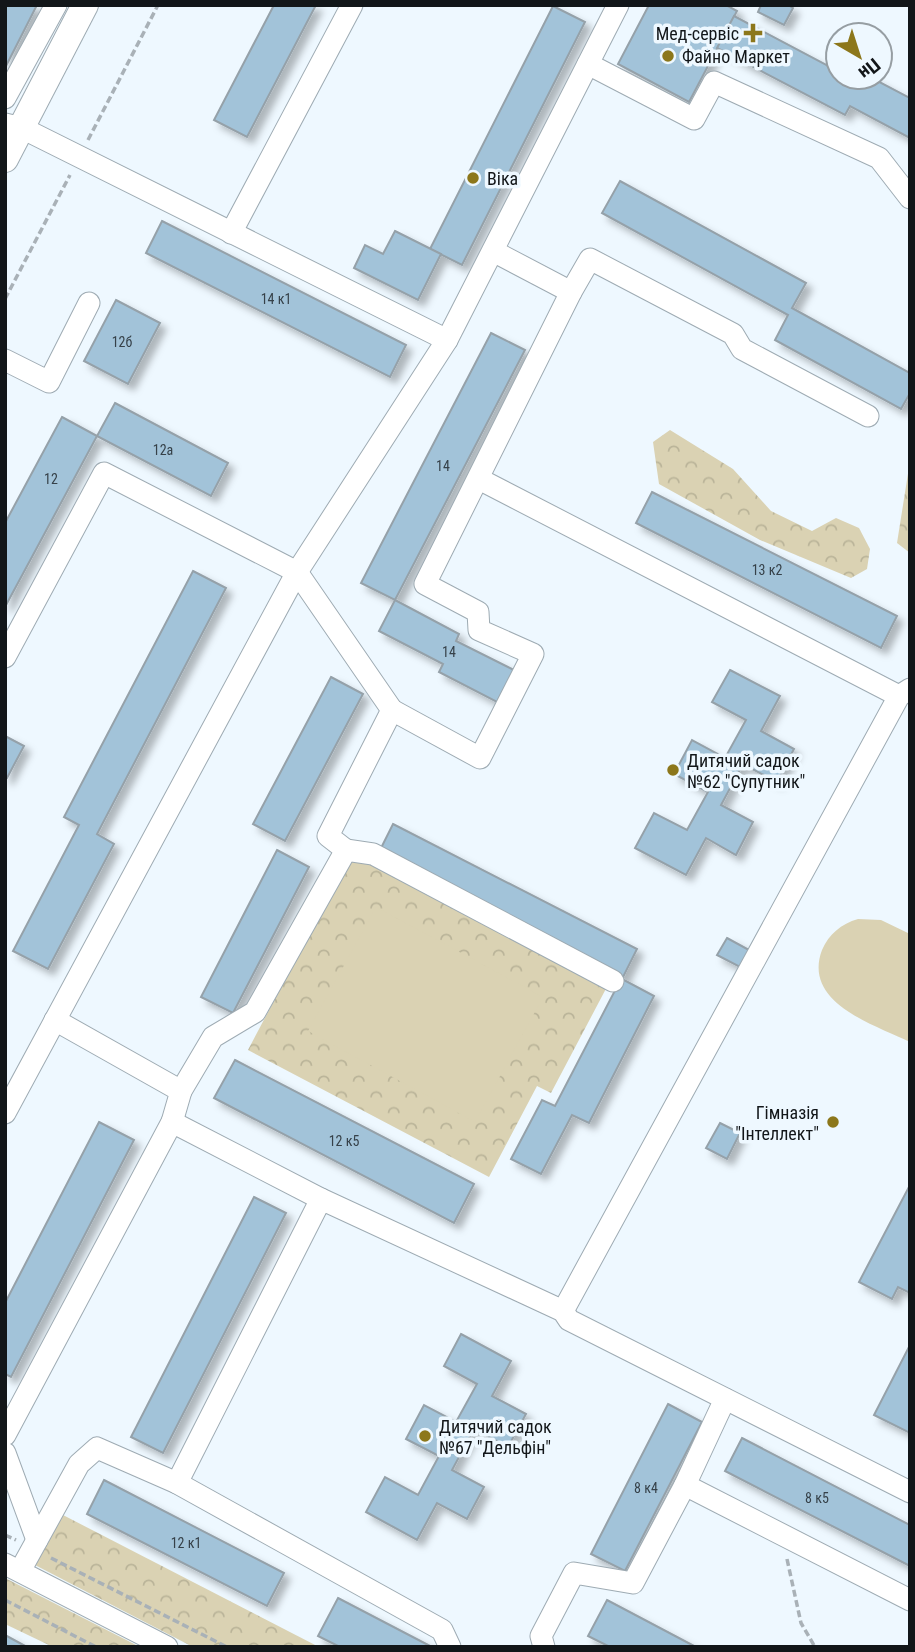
<svg xmlns="http://www.w3.org/2000/svg" width="915" height="1652" font-family="'Roboto Condensed',sans-serif">
  <defs>
    <pattern id="forest-crowns" width="20" height="18" patternUnits="userSpaceOnUse" patternTransform="scale(1.75)"><rect width="20" height="18" fill="#dad2b3"/><path d="M2 6a3 3 0 1 1 6 0M12 15a3 3 0 1 1 6 0" fill="none" stroke="#bab499"/></pattern>
    <filter id="shadow"><feDropShadow dx="6" dy="6" stdDeviation="3.5" flood-color="#0004"/></filter>
  </defs>
  <rect width="100%" height="100%" fill="#eef8ff"/>
  <!-- forest -->
  <g fill="url(#forest-crowns)">
    <polygon points="670,430 733,469 771,511 812,531 836,518 859,528 870,549 867,569 851,578 760,540 659,484 653,442"/>
    <polygon points="910,461 910,553 897,543"/>
    <polygon points="354,849 609,983 551,1093 537,1086 489,1177 248,1050"/>
    <polygon points="63,1515 319,1647 193,1647 35,1565"/>
    <polygon points="5,1578 140,1647 53,1647 5,1624"/>
  </g>
  <!-- park -->
  <g fill="#dad2b3">
    <polygon points="376,907 543,997 475,1122 308,1031"/>
    <path d="M 858,919 L 881,920 L 910,934 L 910,1042 C 875,1025 802,1003 822,950 C 829,934 841,924 858,919 Z"/>
  </g>
  <!-- building -->
  <g fill="#a2c3d9" stroke="#95a1a9" stroke-width="2" filter="url(#shadow)">
    <polygon points="5,5 37,5 5,68"/>
    <polygon points="274,5 316,5 247,137 214,120"/>
    <polygon points="649,5 726,5 737,11 689,102 618,64"/>
    <polygon points="761,5 788,5 793,8 784,25 758,12"/>
    <polygon points="553,6 585,22 462,265 430,249"/>
    <polygon points="734,16 838,71 838,77 850,77 863,84 866,77 870,77 910,98 910,138 850,106 845,115 717,48"/>
    <polygon points="620,181 806,283 792,308 910,373 910,393 901,409 775,340 788,315 602,213"/>
    <polygon points="162,221 406,345 390,377 146,253"/>
    <polygon points="395,231 441,254 418,300 354,268 365,245 383,254"/>
    <polygon points="116,300 160,323 128,384 84,361"/>
    <polygon points="491,333 525,350 395,600 361,583"/>
    <polygon points="115,403 228,463 211,496 97,436"/>
    <polygon points="62,417 97,436 5,607 5,523"/>
    <polygon points="652,492 897,616 881,648 636,523"/>
    <polygon points="193,571 226,588 97,834 114,844 48,969 13,951 79,825 64,817"/>
    <polygon points="395,600 459,634 456,641 514,670 497,702 439,672 443,664 379,631"/>
    <polygon points="730,670 780,696 761,731 794,749 777,782 743,764 721,805 753,822 736,855 706,838 686,875 635,848 654,813 687,830 708,792 674,774 692,740 725,758 746,720 712,702"/>
    <polygon points="331,677 363,694 285,841 253,824"/>
    <polygon points="5,736 24,746 7,778 5,778"/>
    <polygon points="393,824 637,949 622,979 654,996 589,1123 572,1115 541,1174 511,1159 542,1100 555,1106 621,979 378,854"/>
    <polygon points="277,850 309,867 233,1013 201,997"/>
    <polygon points="727,938 749,950 740,967 717,955"/>
    <polygon points="235,1060 474,1184 454,1223 214,1098"/>
    <polygon points="99,1122 134,1140 11,1377 5,1374 5,1303"/>
    <polygon points="720,1123 740,1133 727,1159 706,1148"/>
    <polygon points="910,1185 910,1293 898,1287 892,1299 859,1282"/>
    <polygon points="254,1197 286,1213 163,1453 131,1437"/>
    <polygon points="461,1334 511,1361 492,1396 526,1414 508,1447 474,1429 452,1470 484,1487 467,1519 437,1503 417,1540 366,1512 385,1477 418,1495 439,1456 406,1439 424,1405 456,1422 477,1384 444,1366"/>
    <polygon points="910,1345 910,1433 874,1415"/>
    <polygon points="668,1404 702,1422 625,1571 591,1554"/>
    <polygon points="742,1438 910,1525 910,1566 725,1471"/>
    <polygon points="104,1480 284,1573 267,1606 87,1514"/>
    <polygon points="338,1598 432,1647 340,1647 318,1636"/>
    <polygon points="607,1600 696,1647 610,1647 588,1636"/>
    <polygon points="5,1635 27,1647 5,1647"/>
  </g>
  <g fill="none" stroke-linecap="round" stroke-linejoin="round">
    <!-- minor casing -->
    <g stroke="#9eabb3" stroke-width="23">
      <g id="minor">
        <polyline points="588,64 694,119 714,82 879,158 910,198"/>
        <polyline points="5,98 56,5"/>
        <polyline points="5,124 22,128 447,340"/>
        <polyline points="231,233 352,5"/>
        <polyline points="571,292 590,259 733,334 742,349 868,416"/>
        <polyline points="5,360 49,382 89,303"/>
        <polyline points="479,479 899,696"/>
        <polyline points="5,657 104,473 297,572 392,710 328,836 346,850 255,1012 213,1037 181,1091"/>
        <polyline points="392,710 480,758 533,654 479,630 478,612 425,584 571,292 493,251"/>
        <polyline points="346,850 373,854 613,981"/>
        <polyline points="55,1020 181,1091 172,1122"/>
        <polyline points="5,1113 297,572 447,340 618,5"/>
        <polyline points="563,1311 899,696 910,689"/>
        <polyline points="5,1435 172,1122 321,1199"/>
        <polyline points="5,1453 37,1540"/>
        <polyline points="177,1483 442,1630 450,1647"/>
        <polyline points="685,1485 910,1600"/>
        <polyline points="5,1564 167,1647"/>
        <polyline points="20,1571 79,1464 97,1448 177,1483 321,1199 563,1311 569,1320 910,1492"/>
        <polyline points="544,1647 541,1636 574,1573 633,1583 685,1485 725,1399"/>
      </g>
    </g>
    <!-- major casing -->
    <g stroke="#9eabb3" stroke-width="28">
      <polyline id="major" points="5,159 85,5"/>
    </g>
    <!-- path -->
    <g stroke="#a9b1b7" stroke-width="3.5" stroke-dasharray="7 3.5" stroke-linecap="butt">
      <polyline points="88,140 158,5"/>
      <polyline points="5,299 70,175"/>
      <polyline points="5,1535 16,1540"/>
      <polyline points="51,1558 227,1647"/>
      <polyline points="787,1559 801,1623 815,1647"/>
      <polyline points="5,1600 96,1647"/>
    </g>
    <!-- minor -->
    <use href="#minor" stroke="#fff" stroke-width="21"/>
    <!-- major -->
    <use href="#major" stroke="#fff" stroke-width="26"/>
  </g>
  <!-- markers -->
  <g fill="#8c771b" stroke="#eef8ff" stroke-width="2.5">
    <path d="M749.5 22.5h7v7h7v7h-7v7h-7v-7h-7v-7h7z"/>
    <circle cx="668" cy="56" r="7"/>
    <circle cx="473" cy="178" r="7"/>
    <circle cx="673" cy="770" r="7"/>
    <circle cx="833" cy="1122" r="7"/>
    <circle cx="425" cy="1436" r="7"/>
  </g>
  <g text-anchor="middle" dominant-baseline="central" stroke-width="7" stroke-linejoin="round" paint-order="stroke">
    <!-- number labels -->
    <g font-size="14" fill="#364149">
      <text x="276" y="299">14 к1</text>
      <text x="122" y="342">12б</text>
      <text x="163" y="450">12а</text>
      <text x="443" y="466">14</text>
      <text x="51" y="479">12</text>
      <text x="767" y="570">13 к2</text>
      <text x="449" y="652">14</text>
      <text x="344" y="1141">12 к5</text>
      <text x="646" y="1488">8 к4</text>
      <text x="817" y="1498">8 к5</text>
      <text x="186" y="1543">12 к1</text>
    </g>
    <!-- poi labels -->
    <g font-size="18" fill="#121619" stroke="#eef8ff" text-anchor="start">
      <text x="739" y="33" text-anchor="end">Мед-сервіс</text>
      <text x="682" y="56">Файно Маркет</text>
      <text x="487" y="178">Віка</text>
      <text x="687" y="760">Дитячий садок<tspan x="687" dy="21">№62 "Супутник"</tspan></text>
      <text x="819" y="1112" text-anchor="end">Гімназія<tspan x="819" dy="21">"Інтеллект"</tspan></text>
      <text x="439" y="1426">Дитячий садок<tspan x="439" dy="21">№67 "Дельфін"</tspan></text>
    </g>
  </g>
  <!-- border -->
  <rect width="915" height="1652" fill="none" stroke="#121619" stroke-width="14"/>
  <!-- north arrow -->
  <g transform="translate(859 56) rotate(141)"><circle r="33" fill="#eef8ff" stroke="#969ea3" stroke-width="2"/>
  <path d="M0-5L12 26L0 18L-12 26Z" fill="#8c771b"/>
  <text y="-10" font-size="19" font-weight="bold" text-anchor="middle" fill="#121619">Пн</text>
  </g>
</svg>
